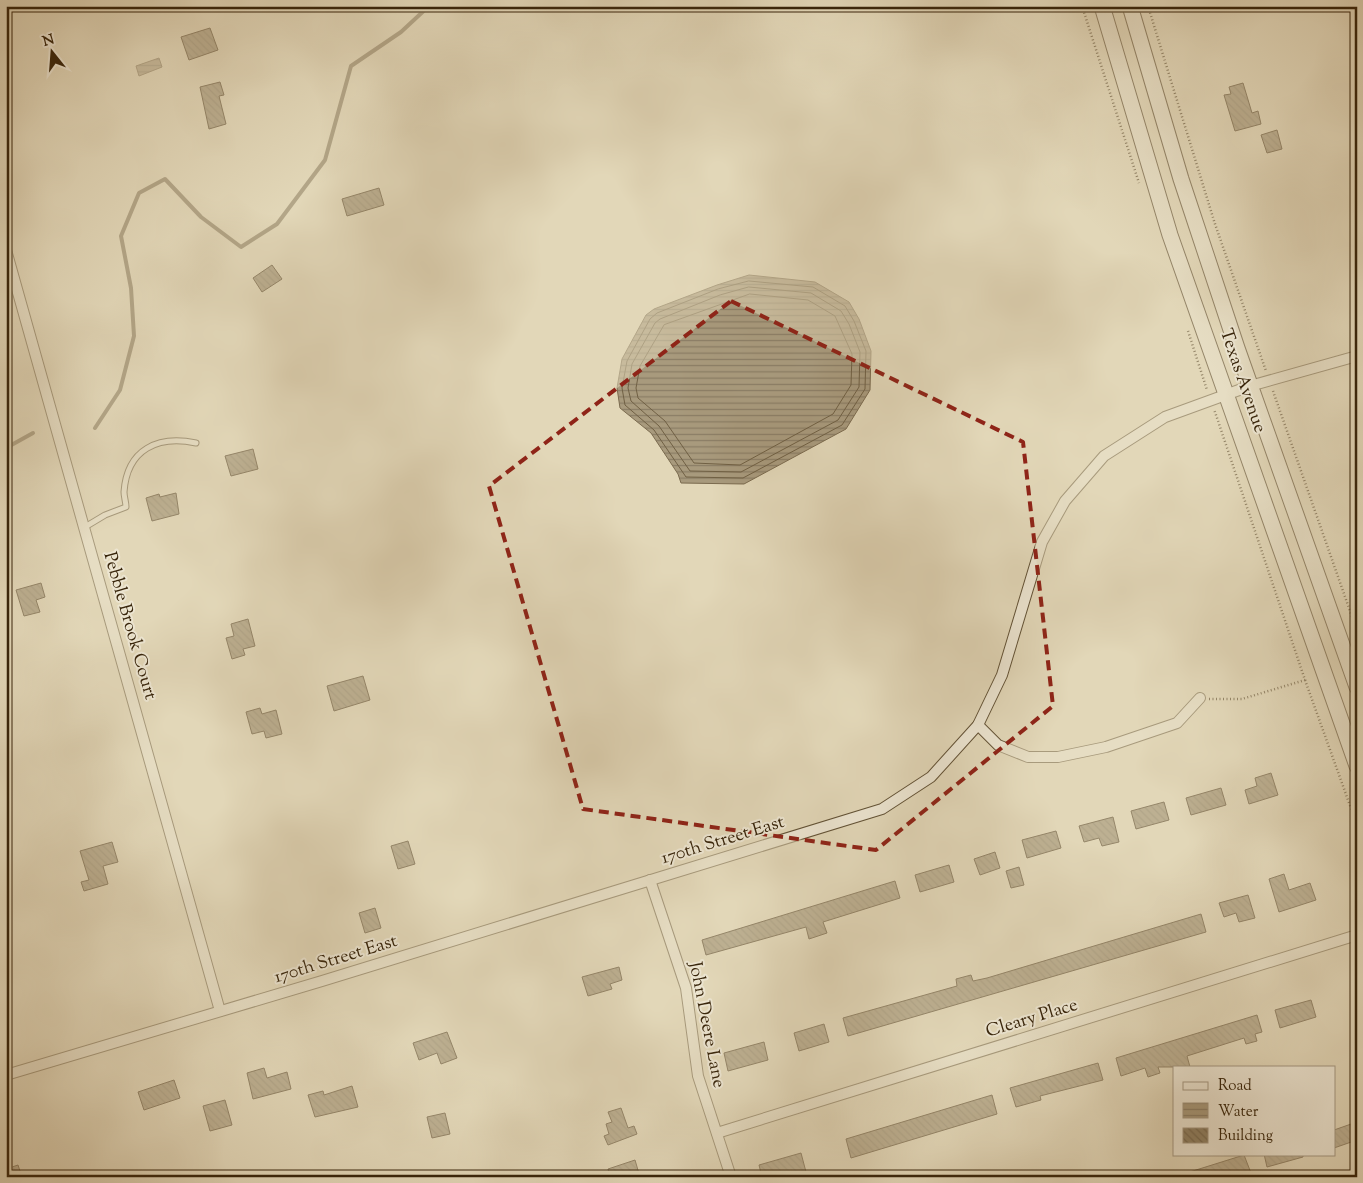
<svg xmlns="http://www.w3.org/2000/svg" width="1363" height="1183" font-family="'Sorts Mill Goudy',serif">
  <defs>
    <pattern id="water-rules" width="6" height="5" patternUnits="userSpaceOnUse" patternTransform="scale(1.25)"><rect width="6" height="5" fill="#a89a7d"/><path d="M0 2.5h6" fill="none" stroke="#8a7d65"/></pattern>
    <pattern id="building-back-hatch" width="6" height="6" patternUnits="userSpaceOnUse" patternTransform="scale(1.25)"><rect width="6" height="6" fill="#908265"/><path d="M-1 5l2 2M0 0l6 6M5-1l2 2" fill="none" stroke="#776a51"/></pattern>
  </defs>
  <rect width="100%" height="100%" fill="#e2d7b8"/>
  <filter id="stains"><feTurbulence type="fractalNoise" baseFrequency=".004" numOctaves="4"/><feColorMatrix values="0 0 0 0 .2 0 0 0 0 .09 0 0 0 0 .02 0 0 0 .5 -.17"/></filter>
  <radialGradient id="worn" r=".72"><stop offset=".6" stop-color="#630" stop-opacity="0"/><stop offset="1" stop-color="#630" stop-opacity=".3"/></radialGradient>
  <!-- water -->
  <g fill="url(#water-rules)" stroke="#7b6b4f">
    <polygon points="159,58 162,67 139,76 136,66"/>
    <polygon points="749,275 815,282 849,302 859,319 871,351 870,390 846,429 744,484 681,483 678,474 651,433 620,408 617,388 622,359 646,315 654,309 717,285"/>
  </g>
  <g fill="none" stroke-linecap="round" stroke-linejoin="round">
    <!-- shore -->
    <g stroke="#706044" stroke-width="1">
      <polygon points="749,281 813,287 845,306 854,321 866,351 865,389 842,425 743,478 686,477 654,430 625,405 622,388 627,361 650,319 657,313 718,289"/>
      <polygon points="749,287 811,293 841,311 849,324 860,352 859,387 838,420 741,472 690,471 659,426 631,401 628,388 632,364 655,323 660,319 720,295"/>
      <polygon points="750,294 808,300 835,316 852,354 851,385 833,414 740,465 694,463 665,421 638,398 636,388 640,366 664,325"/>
    </g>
    <!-- stream -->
    <g stroke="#7b6b4f" stroke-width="4">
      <polyline points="95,428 120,390 134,336 131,288 121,236 139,193 165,179 201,217 241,247 277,224 325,160 351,66 401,32 429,6"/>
      <polyline points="6,448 33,433"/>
    </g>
  </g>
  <!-- building -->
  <g fill="url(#building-back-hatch)" stroke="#38250b">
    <polygon points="210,28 218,50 189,60 181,37"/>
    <polygon points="220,82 224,95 219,96 226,124 209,129 200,87"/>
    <polygon points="1243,83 1252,113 1258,111 1261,124 1235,131 1224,95 1231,94 1229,87"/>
    <polygon points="1277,130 1282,149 1267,153 1261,135"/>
    <polygon points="379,188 384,205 347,216 342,199"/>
    <polygon points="272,265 282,279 262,292 253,278"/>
    <polygon points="253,449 258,469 231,476 225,456"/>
    <polygon points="176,493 179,514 152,521 146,498 159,494 160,497"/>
    <polygon points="41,583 45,597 36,600 40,612 24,616 16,590"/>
    <polygon points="248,619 255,646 243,649 245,655 232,659 226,638 234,636 231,624"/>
    <polygon points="363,676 370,700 334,711 327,686"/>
    <polygon points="260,708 262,714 276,710 282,734 266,738 264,731 252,734 246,712"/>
    <polygon points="1271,773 1278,795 1249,804 1245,790 1257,786 1255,778"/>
    <polygon points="1221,788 1226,805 1191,815 1186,798"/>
    <polygon points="1164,802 1169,820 1136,829 1131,811"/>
    <polygon points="1113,817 1119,842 1102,846 1099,838 1084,842 1079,826"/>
    <polygon points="1056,831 1061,848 1027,858 1022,840"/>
    <polygon points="408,841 415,864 398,869 391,846"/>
    <polygon points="112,842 118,862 103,866 108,884 84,891 81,882 89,880 80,851"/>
    <polygon points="995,852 1000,868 980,875 974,859"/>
    <polygon points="949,865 954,882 920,892 915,875"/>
    <polygon points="1019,867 1024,885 1011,888 1006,871"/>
    <polygon points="1284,874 1289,890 1310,883 1316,900 1279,912 1269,879"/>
    <polygon points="895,881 900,898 823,922 827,933 809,939 806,927 706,955 702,940"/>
    <polygon points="1248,895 1255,918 1239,922 1236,913 1224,917 1219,903"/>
    <polygon points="375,908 381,928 365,933 359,913"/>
    <polygon points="1201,914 1206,932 848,1036 843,1018 957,986 956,979 971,975 973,981 987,978"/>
    <polygon points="619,967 622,980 610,984 612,989 588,996 582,977"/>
    <polygon points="1311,1000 1316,1017 1280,1028 1275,1010"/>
    <polygon points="1257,1015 1262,1032 1255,1034 1257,1041 1246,1044 1244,1038 1187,1056 1190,1067 1158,1067 1160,1073 1148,1077 1145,1068 1121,1076 1116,1058"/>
    <polygon points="824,1024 829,1042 799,1051 794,1033"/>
    <polygon points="447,1032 457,1058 441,1064 437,1053 419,1060 413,1043"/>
    <polygon points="764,1042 768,1060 728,1071 724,1053"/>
    <polygon points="1098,1063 1103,1080 1040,1096 1041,1100 1016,1107 1010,1088"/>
    <polygon points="264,1068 267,1078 287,1072 291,1089 253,1099 247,1073"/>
    <polygon points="174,1080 180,1098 144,1110 138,1092"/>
    <polygon points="352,1086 358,1107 315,1117 308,1095 323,1091 324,1095"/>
    <polygon points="992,1095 997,1114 851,1158 846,1139"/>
    <polygon points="225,1100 232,1125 210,1131 203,1106"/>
    <polygon points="621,1108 628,1128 634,1126 637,1134 608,1145 604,1136 609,1134 606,1124 612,1122 608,1112"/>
    <polygon points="445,1113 450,1134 432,1138 427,1117"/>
    <polygon points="1354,1123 1357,1140 1334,1148 1334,1130"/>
    <polygon points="801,1153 806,1172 787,1177 762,1177 759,1165"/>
    <polygon points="1264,1154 1303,1154 1303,1157 1267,1167"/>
    <polygon points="1244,1155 1251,1173 1239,1177 1230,1177 1229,1174 1221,1177 1181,1177 1180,1175"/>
    <polygon points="635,1160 640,1177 610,1177 608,1169"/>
    <polygon points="18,1165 22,1177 6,1177 6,1169"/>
  </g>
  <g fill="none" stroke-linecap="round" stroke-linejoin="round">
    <!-- lane casing -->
    <g stroke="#625236" stroke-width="7">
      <path id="lane" d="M 85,527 L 105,515 L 126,507 C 126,502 124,497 124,492 C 127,449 158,435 196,443"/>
    </g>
    <!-- street casing -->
    <g stroke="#625236" stroke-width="12">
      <g id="street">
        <polyline points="6,250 220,1011"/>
        <polyline points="978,725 998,745 1028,757 1058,757 1106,747 1177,723 1200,698"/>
        <polyline points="650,880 686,988 698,1076 731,1177"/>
        <polyline points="6,1075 322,981 882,809 931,777 978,725 1002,675 1042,542 1065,501 1104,456 1165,417 1250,386 1357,356"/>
        <polyline points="717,1133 1357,935"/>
      </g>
    </g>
    <!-- secondary casing -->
    <g stroke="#38250b" stroke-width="17">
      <g id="secondary">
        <polyline points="1102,6 1170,235 1357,766"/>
        <polyline points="1130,6 1181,179 1237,348 1357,687"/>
      </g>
    </g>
    <!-- path -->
    <g stroke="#38250b" stroke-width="2.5" stroke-dasharray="1 2.5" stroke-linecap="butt">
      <polyline points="1082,6 1139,183"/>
      <polyline points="1148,6 1215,224 1266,371"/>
      <polyline points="1188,331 1207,390"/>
      <polyline points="1273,391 1357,631"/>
      <polyline points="1305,680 1357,825"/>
      <polyline points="1209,699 1242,699 1305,680 1214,409"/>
    </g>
    <!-- lane -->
    <use href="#lane" stroke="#ece5d1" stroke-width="5"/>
    <!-- street -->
    <use href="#street" stroke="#ece5d1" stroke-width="10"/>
    <!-- secondary -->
    <use href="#secondary" stroke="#ece5d1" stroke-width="15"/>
  </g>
  <!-- marked area -->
  <path d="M0 0H1363V1183H0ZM 731,301 L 1023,442 L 1053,706 L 876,850 L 583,809 L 489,486 Z" fill="#e2d7b8" fill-opacity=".55" fill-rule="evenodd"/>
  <path fill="none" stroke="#8f2418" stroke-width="4" stroke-dasharray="10 6" stroke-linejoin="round" d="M 731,301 L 1023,442 L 1053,706 L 876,850 L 583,809 L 489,486 Z"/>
  <g text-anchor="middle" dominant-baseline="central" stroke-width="4" stroke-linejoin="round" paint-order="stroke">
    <!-- street labels -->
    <g font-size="18" fill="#38250b" stroke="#ece5d1">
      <text transform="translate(1242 381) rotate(71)">Texas Avenue</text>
      <text transform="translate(129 626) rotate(74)">Pebble Brook Court</text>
      <text transform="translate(723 841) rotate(-17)">170th Street East</text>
      <text transform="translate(336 960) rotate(-17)">170th Street East</text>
      <text transform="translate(1032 1019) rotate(-17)">Cleary Place</text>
      <text transform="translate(706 1025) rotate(79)">John Deere Lane</text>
    </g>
  </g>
  <!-- margin -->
  <rect width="1363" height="1183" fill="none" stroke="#e2d7b8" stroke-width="25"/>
  <rect x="8" y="8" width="1348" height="1168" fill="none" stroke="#38250b" stroke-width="2.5"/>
  <rect x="12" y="12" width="1338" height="1158" fill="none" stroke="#38250b"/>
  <!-- legend -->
  <rect x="1173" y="1066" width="162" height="90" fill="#ece5d1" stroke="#a49882"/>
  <rect x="1183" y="1082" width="25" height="8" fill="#ece5d1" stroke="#a49882"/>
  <text x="1218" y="1090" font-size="15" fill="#38250b">Road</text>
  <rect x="1183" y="1103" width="25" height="15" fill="url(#water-rules)" stroke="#a49882"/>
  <text x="1218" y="1116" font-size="15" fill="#38250b">Water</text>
  <rect x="1183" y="1128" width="25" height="15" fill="url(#building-back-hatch)" stroke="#a49882"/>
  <text x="1218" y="1140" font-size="15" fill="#38250b">Building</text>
  <!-- north arrow -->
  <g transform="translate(52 52) rotate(343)" stroke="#ece5d1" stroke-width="4" paint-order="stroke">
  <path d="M0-4L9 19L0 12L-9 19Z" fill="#38250b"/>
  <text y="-8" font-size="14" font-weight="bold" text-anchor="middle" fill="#38250b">N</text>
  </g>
  <rect width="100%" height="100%" filter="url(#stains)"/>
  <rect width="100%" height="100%" fill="url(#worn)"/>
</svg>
